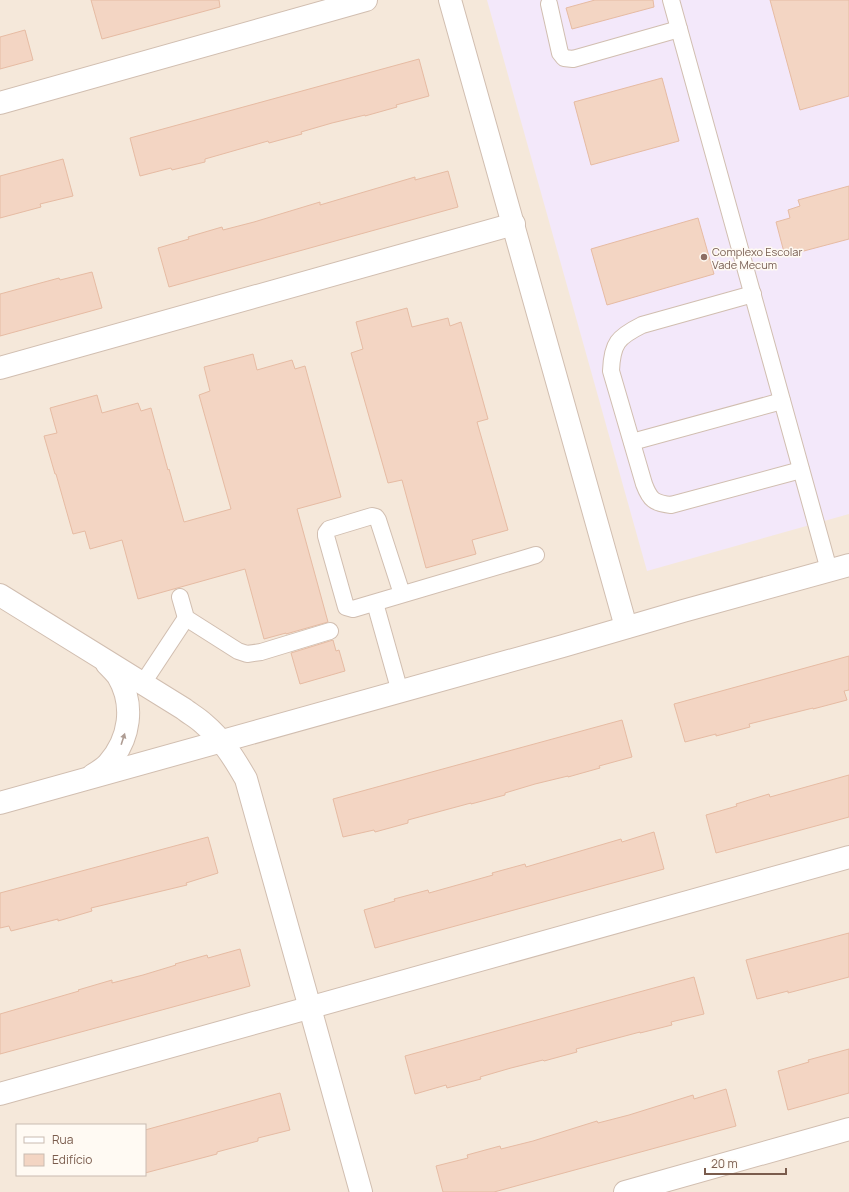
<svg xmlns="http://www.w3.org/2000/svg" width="849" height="1192" font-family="Manrope,sans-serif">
  <rect width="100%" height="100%" fill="#fdf6ec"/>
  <!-- residential -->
  <path fill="#f5e8da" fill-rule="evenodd" d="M 0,0 L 849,0 L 849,1192 L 0,1192 ZM 17,1125 L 145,1125 L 145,1175 L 17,1175 Z"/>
  <!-- education -->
  <polygon fill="#f3e8fa" points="487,0 849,0 849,514 647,571"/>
  <!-- building -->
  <g fill="#f3d5c3" stroke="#e6bba3">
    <polygon points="91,0 219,0 220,7 102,39"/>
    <polygon points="595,0 653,0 654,7 572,29 566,8"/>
    <polygon points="770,0 849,0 849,96 800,110"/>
    <polygon points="25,30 33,60 0,69 0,37"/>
    <polygon points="419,59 429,96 396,105 397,107 365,116 365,115 332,123 301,132 302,134 269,143 268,141 205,159 205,162 172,170 171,168 140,176 130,138"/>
    <polygon points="662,78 679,141 591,165 574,102"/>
    <polygon points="63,159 73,196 40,204 41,207 0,218 0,176"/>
    <polygon points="448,171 458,207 169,287 158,248 189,239 188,237 222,227 223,230 254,222 320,202 320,205 415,177 415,180"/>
    <polygon points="849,186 849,239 785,256 776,222 790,218 788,210 800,206 798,200"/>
    <polygon points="698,218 714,274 607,305 591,249"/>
    <polygon points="92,272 102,308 0,336 0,294 59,278 60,280"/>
    <polygon points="407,308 412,327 448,318 450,326 461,322 488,419 477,422 508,530 472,540 476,554 426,568 402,480 388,483 351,353 363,349 356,322"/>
    <polygon points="253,354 257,370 292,360 295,369 305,366 341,497 297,509 328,622 286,634 286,633 264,639 245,569 138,599 122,540 90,549 85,531 73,534 56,474 55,474 44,436 57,433 50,408 97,395 102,413 138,403 141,411 151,408 168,470 169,469 184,522 231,509 199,395 210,391 204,367"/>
    <polygon points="333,640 336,651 339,650 345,671 300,684 291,653"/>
    <polygon points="849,656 849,690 844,691 847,700 813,709 813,708 749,724 750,727 716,736 716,734 685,742 674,704"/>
    <polygon points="622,720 632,757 599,766 600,768 568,777 568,776 535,784 505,793 505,795 471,804 471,803 408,820 408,823 375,832 374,830 343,837 333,799"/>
    <polygon points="849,775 849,817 716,853 706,815 737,806 736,804 769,794 770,797"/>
    <polygon points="654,832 664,869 375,948 364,910 395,901 394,899 428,890 429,893 493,875 492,873 525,864 526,867 621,839 622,842"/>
    <polygon points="208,837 218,873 186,883 187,885 91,908 92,911 58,921 58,919 11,931 9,926 0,928 0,893"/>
    <polygon points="849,933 849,977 788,993 788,991 757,999 746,960"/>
    <polygon points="240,949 250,986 0,1054 0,1014 79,991 78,990 112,980 112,983 143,975 176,965 175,964 207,955 208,958"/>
    <polygon points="694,977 704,1014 671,1022 672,1025 640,1033 640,1032 576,1049 577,1052 544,1061 543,1060 511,1068 480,1077 481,1079 447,1088 446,1085 415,1094 405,1056"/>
    <polygon points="849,1049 849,1093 788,1110 778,1071 809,1062 808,1060"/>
    <polygon points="726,1089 736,1126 494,1192 443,1192 436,1166 468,1158 467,1155 500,1146 501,1149 533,1141 597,1121 598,1123 629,1115 693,1095 694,1099"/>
    <polygon points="280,1093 290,1130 258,1138 258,1141 217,1152 217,1154 145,1173 145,1130"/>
  </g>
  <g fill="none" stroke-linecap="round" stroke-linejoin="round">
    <!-- service casing -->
    <g stroke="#d1beb0" stroke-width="18">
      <g id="service">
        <polyline points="671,0 829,570"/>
        <polyline points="549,4 560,53 564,58 573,59 679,29"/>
        <path d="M 753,294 L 642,325 C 618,337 612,343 611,371 L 644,484 C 650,500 654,503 671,505 L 801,470"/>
        <polyline points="632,442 782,401"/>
        <polyline points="402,594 378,520 376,517 372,516 329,529 326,533 326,536 346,607 353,609 536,555"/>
        <polyline points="180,597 186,618 238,651 247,654 261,652 330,631"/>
        <polyline points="375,603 400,692"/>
        <polyline points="143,683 186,618"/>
      </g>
    </g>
    <!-- minor casing -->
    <g stroke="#d1beb0" stroke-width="24">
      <g id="minor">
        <polyline points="0,103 366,0"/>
        <polyline points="0,368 514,224"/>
        <polyline points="0,1094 849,857"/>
        <polyline points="625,1192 849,1129"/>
      </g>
    </g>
    <!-- tertiary casing -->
    <g stroke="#d1beb0" stroke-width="24">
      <g id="tertiary">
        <polyline points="450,0 626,627"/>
        <path d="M 0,595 L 184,709 C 190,714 198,718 204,724 C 222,739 234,758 246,779 L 310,1008 L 361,1192"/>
        <path d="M 93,775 C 98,772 104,768 108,764 C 130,739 135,705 118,676 C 115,672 111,668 107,664"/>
        <polyline points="0,803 563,646 683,611 849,565"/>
      </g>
    </g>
    <!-- service -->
    <use href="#service" stroke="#fff" stroke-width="16"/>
    <!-- minor -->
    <use href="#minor" stroke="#fff" stroke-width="22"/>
    <!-- tertiary -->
    <use href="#tertiary" stroke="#fff" stroke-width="22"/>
  </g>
  <!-- one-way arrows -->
  <defs><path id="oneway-solid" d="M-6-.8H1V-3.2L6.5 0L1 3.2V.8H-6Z"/></defs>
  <use fill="#af9d94" href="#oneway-solid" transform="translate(123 739) rotate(-72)"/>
  <!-- markers -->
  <circle fill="#8d6e63" stroke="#fffaf3" stroke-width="1.5" cx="704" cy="257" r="4"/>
  <g text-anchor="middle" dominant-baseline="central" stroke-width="3" stroke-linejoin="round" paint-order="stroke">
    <!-- education labels -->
    <g font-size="11" fill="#785e54" stroke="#fffaf3" text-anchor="start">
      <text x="712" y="251">Complexo Escolar<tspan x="712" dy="13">Vade Mecum</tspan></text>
    </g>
  </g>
  <!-- legend -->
  <rect x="16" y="1124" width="130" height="52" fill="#fffaf3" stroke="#cabbb1"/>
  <rect x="24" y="1137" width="20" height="6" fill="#ffffff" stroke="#cabbb1"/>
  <text x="52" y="1144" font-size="12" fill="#7a5c4d">Rua</text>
  <rect x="24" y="1154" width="20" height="12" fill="#f3d5c3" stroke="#cabbb1"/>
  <text x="52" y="1164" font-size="12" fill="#7a5c4d">Edifício</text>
  <!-- scale -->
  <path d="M705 1168v6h81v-6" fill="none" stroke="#7a5c4d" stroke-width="2"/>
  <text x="711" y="1168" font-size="12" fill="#7a5c4d" stroke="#fffaf3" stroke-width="3" paint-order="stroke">20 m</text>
</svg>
